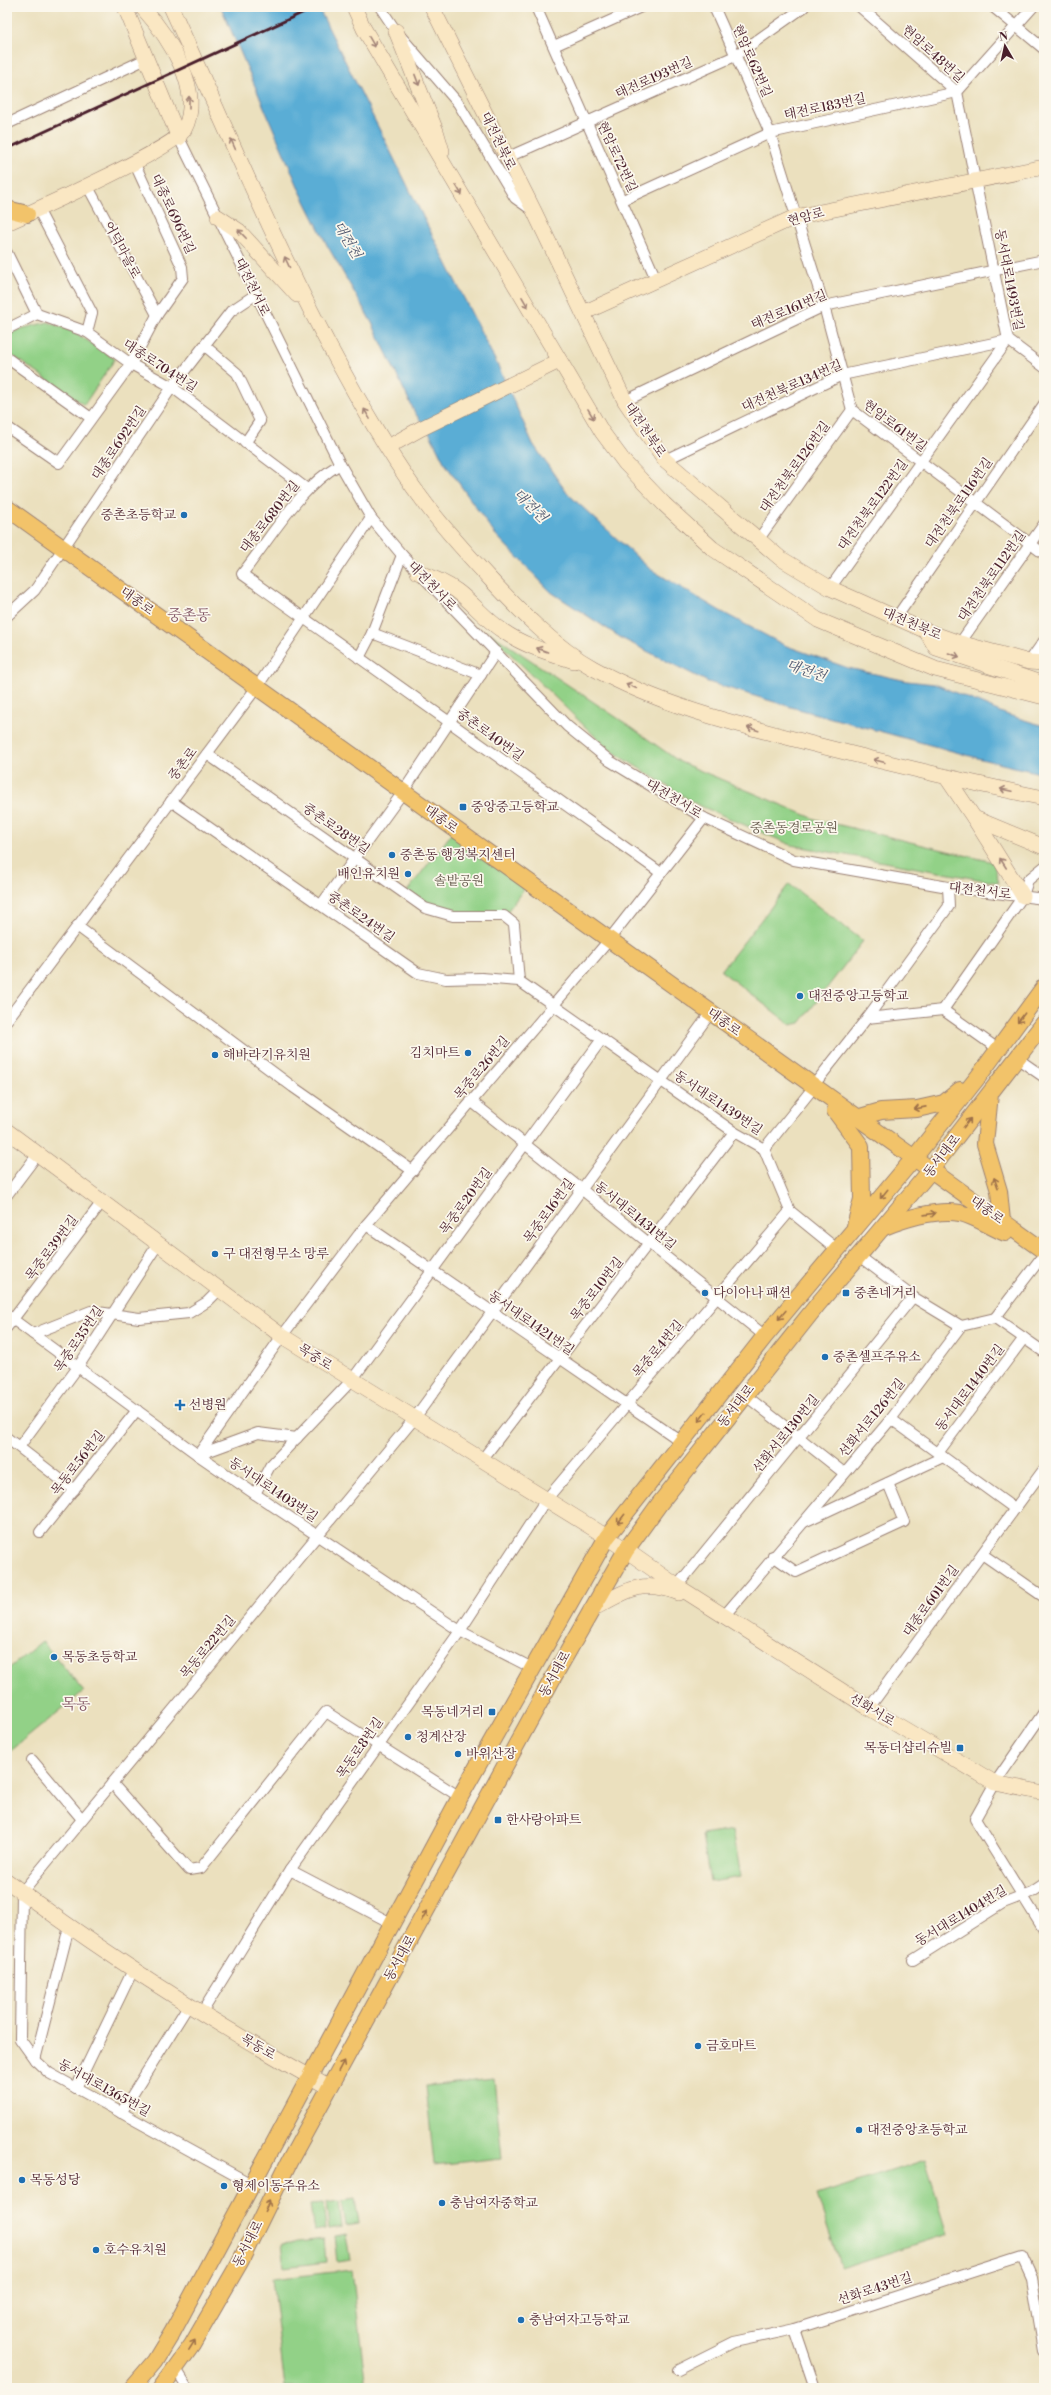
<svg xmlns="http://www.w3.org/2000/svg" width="1051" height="2395" font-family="'Libre Bodoni','Noto Serif KR',serif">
  <rect width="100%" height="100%" fill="#fbf7ec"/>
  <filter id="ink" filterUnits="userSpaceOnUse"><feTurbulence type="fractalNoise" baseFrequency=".025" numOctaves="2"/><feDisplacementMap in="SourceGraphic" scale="8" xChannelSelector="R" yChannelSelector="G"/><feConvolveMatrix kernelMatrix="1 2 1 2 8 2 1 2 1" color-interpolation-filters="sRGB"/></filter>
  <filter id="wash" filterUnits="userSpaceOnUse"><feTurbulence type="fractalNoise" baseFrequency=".012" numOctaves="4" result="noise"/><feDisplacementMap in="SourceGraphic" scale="16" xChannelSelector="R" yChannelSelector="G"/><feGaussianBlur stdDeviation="0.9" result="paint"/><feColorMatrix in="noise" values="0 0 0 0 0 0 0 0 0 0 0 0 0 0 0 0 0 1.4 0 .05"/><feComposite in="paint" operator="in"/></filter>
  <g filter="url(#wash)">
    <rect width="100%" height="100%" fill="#ebe0be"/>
    <!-- green -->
    <g fill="#92d187" stroke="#6e7859">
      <polygon points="48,322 76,333 115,359 84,405 7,352 7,335 20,329"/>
      <polygon points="487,631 625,723 680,762 815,819 993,862 999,883 791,845 696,804 607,748"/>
      <polygon points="452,833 526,886 504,916 453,916 405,894"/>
      <polygon points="789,884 863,941 800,1023 791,1025 721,971"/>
      <polygon points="42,1641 84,1691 7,1754 7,1670"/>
      <polygon points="733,1830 741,1877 710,1882 702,1835"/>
      <polygon points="494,2079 502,2158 434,2165 426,2086"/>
      <polygon points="925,2160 948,2234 841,2268 817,2195"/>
      <polygon points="355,2199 359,2224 346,2226 342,2201"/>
      <polygon points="339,2201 342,2227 329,2229 326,2203"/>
      <polygon points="323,2204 326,2229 314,2231 310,2205"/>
      <polygon points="346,2234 350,2260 337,2262 334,2236"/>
      <polygon points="324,2239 326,2262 284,2267 281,2244"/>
      <polygon points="352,2270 366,2388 285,2388 272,2279"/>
    </g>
    <!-- water -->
    <polygon fill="#5aadd5" stroke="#526680" points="221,7 318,7 499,368 533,444 567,493 650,569 722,612 784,645 848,668 907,681 935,684 1005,714 1044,726 1044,774 985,760 791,707 708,682 623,639 551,592 494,533 444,462 430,434 415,413 372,323 327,245 300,191"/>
  </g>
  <g filter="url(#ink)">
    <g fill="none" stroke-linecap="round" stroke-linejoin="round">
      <!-- street casing -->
      <g stroke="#9a8074" stroke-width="12">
        <g id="street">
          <polyline points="380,7 396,31 458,103 515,198 532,210"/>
          <polyline points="536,7 656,279"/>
          <polyline points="714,7 770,133 824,306 852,410 1044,554"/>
          <polyline points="860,7 957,92 1008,340 1044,367"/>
          <polyline points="993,7 1044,49"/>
          <polyline points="554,46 641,7"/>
          <polyline points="7,124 146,59"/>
          <polyline points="179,138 340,464 371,518 402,555 567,726 610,761 704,818 794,860 948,887 1044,899"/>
          <polyline points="506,158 735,56 804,7"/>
          <polyline points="87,185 157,315"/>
          <polyline points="623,200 770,133 957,92 1033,7"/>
          <polyline points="38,209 92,313 87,332"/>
          <polyline points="7,253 37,314"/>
          <polyline points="7,329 37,314 87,332 131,364 172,387 307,489"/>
          <polyline points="205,346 237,373 260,421 245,443"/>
          <polyline points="7,358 91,418"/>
          <polyline points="625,401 824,306 1044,260"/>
          <polyline points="7,427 59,463 131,364 157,315 183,278 182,267 134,162"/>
          <polyline points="665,460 842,375 1008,340"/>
          <path d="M 340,464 C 298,489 272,536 242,574 L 661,873"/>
          <polyline points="758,540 852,410"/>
          <polyline points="830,588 1008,340"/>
          <polyline points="7,616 35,590 172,387 231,311 255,295"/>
          <polyline points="896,618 1044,404"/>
          <polyline points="372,633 481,675"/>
          <polyline points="960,643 1044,524"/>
          <polyline points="359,658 372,633 402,555"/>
          <polyline points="1029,662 1044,641"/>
          <polyline points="207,754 425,908 453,916 504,916 514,924 519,981"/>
          <polyline points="403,792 496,652"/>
          <polyline points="171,801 418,973 446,979 482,978 519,981 734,1132 764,1149 790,1211 838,1250"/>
          <polyline points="321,905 398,799"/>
          <polyline points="77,926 293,1087 413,1171"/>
          <polyline points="943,1010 1023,896 1028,880 1044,867"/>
          <polyline points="867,1018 943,1010 998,1049"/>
          <polyline points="7,1020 257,687 371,518"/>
          <polyline points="1018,1059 1044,1077"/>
          <polyline points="813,1086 867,1018 949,906 948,887"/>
          <polyline points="471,1101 765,1336"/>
          <polyline points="764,1149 809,1093"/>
          <polyline points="7,1195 38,1154"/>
          <polyline points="366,1225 682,1442"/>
          <polyline points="859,1256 913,1297 961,1326 995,1318 1044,1352"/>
          <polyline points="7,1315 198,1455 255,1494 460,1631 534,1669"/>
          <polyline points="995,1318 1041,1258"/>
          <polyline points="7,1327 102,1202"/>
          <polyline points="33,1334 91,1311 139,1318 189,1313 207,1302 219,1290"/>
          <polyline points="745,1395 844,1473"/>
          <polyline points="891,1419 1015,1509"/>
          <polyline points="7,1438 74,1490"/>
          <polyline points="19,1447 78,1367 158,1244"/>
          <polyline points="938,1453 1024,1338"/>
          <polyline points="198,1455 282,1336 366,1225 604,946 704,818"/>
          <polyline points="198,1455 258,1433 297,1438"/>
          <polyline points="481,1461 734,1132"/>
          <polyline points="255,1494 270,1466 352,1380 602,1039"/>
          <polyline points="804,1522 943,1457"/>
          <polyline points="40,1532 137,1410"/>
          <polyline points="982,1554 1044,1597"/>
          <polyline points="773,1556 796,1572 904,1522 888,1483"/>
          <polyline points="677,1586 913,1297"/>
          <polyline points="724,1616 891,1419 961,1326"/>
          <polyline points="869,1708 1044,1469"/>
          <polyline points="1044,1712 995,1783 975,1819 1044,1930"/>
          <polyline points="32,1760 82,1819"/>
          <polyline points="112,1783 189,1870 201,1868 326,1712 460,1797"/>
          <polyline points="290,1870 393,1924"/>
          <polyline points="22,1892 414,1419 706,1019"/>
          <polyline points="22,1892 20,2039 35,2060 49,2073 251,2184"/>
          <polyline points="913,1960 1003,1903 1032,1892 1044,1884"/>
          <polyline points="201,2014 290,1870 460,1631 545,1501 790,1211"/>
          <polyline points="35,2060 69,1927"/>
          <polyline points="76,2088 133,1970"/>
          <polyline points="121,2113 188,2006"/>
          <polyline points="795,2329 815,2388"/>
          <polyline points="176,2369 188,2388"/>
          <polyline points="678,2370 734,2342 795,2329 1022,2256 1032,2278 1044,2350"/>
        </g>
      </g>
      <!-- secondary casing -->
      <g stroke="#9a8074" stroke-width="16">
        <g id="secondary">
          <polyline points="125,7 179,138"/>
          <path d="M 171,7 C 227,130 279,256 345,375 C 368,417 393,461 422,499 C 443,528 468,555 492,581 C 522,613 555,647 593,668 C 659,705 736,724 809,743 C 887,763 965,782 1044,798"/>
          <polyline points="354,7 364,29 602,432 625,463 664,504 712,548 818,620 935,669 1044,697"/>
          <polyline points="432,7 534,211 625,401 665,460 780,558 830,588 926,631 960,643 1029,662 1044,663"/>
          <polyline points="396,31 436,131 442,151"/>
          <polyline points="218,217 239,231 297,295"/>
          <path d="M 7,223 C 34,211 175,148 184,130 C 205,90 168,36 142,7"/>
          <polyline points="583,313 795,217 1044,167"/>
          <polyline points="388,447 420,429 559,361"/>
          <path d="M 418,572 C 432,577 445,582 457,591 C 473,603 486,620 503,631 C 524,646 550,653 574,661"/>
          <polyline points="926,631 936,648 1044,684"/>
          <polyline points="947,778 974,818 1044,847"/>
          <polyline points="974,818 1023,896"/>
          <polyline points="7,1131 282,1336 607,1537 677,1586 869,1708 995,1783 1044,1793"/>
          <path d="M 591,1610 C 626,1591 640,1578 679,1593"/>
          <path d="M 7,1881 C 110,1958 218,2026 330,2088"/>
        </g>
      </g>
      <!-- primary casing -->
      <g stroke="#9a8074" stroke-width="18">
        <g id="primary">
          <polyline points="7,209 27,214"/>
          <polyline points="7,508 1044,1251"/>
          <polyline points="990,1094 985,1144 999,1191 1002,1221"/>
          <polyline points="835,1111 861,1146 862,1199 855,1226"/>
          <polyline points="857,1118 881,1111 917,1109 944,1103 960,1090"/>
          <path d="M 884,1227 C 907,1218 935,1209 960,1213 C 974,1216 991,1227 1005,1233"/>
          <polyline points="132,2388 155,2361 172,2333 460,1797 607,1537 765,1336 914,1158 978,1077 1044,987"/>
          <polyline points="161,2388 192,2345 240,2262 289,2162 554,1676 626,1550 660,1503 818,1304 926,1176 1044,1023"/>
        </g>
      </g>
      <!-- street -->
      <use href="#street" stroke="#fff" stroke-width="10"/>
      <!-- secondary -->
      <use href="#secondary" stroke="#fae7c3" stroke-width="15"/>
      <!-- primary -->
      <use href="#primary" stroke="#f2c36a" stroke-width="16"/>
      <!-- rail -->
      <polyline stroke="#4a1f2b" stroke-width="3" points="7,149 315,7"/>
    </g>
    <!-- one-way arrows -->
    <defs><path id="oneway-shaft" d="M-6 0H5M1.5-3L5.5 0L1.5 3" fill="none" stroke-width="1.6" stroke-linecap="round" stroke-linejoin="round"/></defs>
    <g stroke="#a28377">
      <use href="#oneway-shaft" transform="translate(372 42) rotate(60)"/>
      <use href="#oneway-shaft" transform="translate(417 80) rotate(69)"/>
      <use href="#oneway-shaft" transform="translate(189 102) rotate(-90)"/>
      <use href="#oneway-shaft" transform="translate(233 144) rotate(-114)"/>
      <use href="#oneway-shaft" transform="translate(459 190) rotate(60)"/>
      <use href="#oneway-shaft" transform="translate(242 234) rotate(-134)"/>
      <use href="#oneway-shaft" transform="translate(287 262) rotate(-115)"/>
      <use href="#oneway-shaft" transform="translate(525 302) rotate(60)"/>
      <use href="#oneway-shaft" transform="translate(367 414) rotate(-121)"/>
      <use href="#oneway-shaft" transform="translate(591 414) rotate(59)"/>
      <use href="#oneway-shaft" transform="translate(542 650) rotate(-160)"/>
      <use href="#oneway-shaft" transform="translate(954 655) rotate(19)"/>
      <use href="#oneway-shaft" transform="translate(631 686) rotate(-155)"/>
      <use href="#oneway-shaft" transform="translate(753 729) rotate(-163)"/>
      <use href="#oneway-shaft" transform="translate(879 761) rotate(-166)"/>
      <use href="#oneway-shaft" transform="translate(1006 790) rotate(-168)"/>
      <use href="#oneway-shaft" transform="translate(1003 863) rotate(-123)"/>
    </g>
    <g stroke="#9e714a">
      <use href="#oneway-shaft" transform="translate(1021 1018) rotate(127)"/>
      <use href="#oneway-shaft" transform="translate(920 1108) rotate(169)"/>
      <use href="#oneway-shaft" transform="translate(967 1123) rotate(-52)"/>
      <use href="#oneway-shaft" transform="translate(996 1183) rotate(-110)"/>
      <use href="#oneway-shaft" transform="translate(884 1194) rotate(129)"/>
      <use href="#oneway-shaft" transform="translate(930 1214) rotate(-8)"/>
      <use href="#oneway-shaft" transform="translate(782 1315) rotate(130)"/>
      <use href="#oneway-shaft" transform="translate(702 1417) rotate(129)"/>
      <use href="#oneway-shaft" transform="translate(621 1519) rotate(128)"/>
      <use href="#oneway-shaft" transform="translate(424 1916) rotate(-61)"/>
      <use href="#oneway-shaft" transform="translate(341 2066) rotate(-62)"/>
      <use href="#oneway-shaft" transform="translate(267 2206) rotate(-64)"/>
      <use href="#oneway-shaft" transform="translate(192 2345) rotate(-58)"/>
    </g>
  </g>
  <!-- markers -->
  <g fill="#1f6fb2" stroke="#fbf7ec" stroke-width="1.5">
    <circle cx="184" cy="515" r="4"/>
    <rect x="459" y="803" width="8" height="8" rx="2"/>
    <circle cx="392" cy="855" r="4"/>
    <circle cx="408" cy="874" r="4"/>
    <circle cx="800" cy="996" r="4"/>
    <circle cx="468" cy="1053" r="4"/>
    <circle cx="215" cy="1055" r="4"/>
    <circle cx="215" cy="1254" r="4"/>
    <circle cx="705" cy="1293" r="4"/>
    <rect x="842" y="1289" width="8" height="8" rx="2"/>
    <circle cx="825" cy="1357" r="4"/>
    <path d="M178 1399h4v4h4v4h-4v4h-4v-4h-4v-4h4z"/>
    <circle cx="54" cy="1657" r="4"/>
    <rect x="488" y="1708" width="8" height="8" rx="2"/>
    <circle cx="408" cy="1737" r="4"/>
    <rect x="956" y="1744" width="8" height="8" rx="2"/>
    <circle cx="458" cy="1754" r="4"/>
    <rect x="494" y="1816" width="8" height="8" rx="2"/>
    <circle cx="698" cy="2046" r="4"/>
    <circle cx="859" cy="2130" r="4"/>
    <circle cx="22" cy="2180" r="4"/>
    <circle cx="224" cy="2186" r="4"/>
    <circle cx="442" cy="2203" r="4"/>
    <circle cx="96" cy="2250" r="4"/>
    <circle cx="521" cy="2320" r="4"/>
  </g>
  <g text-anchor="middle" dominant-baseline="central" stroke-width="3.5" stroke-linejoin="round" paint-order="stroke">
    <!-- street labels -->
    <g font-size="13" fill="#4a1f2b" stroke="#fbf7ec">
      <text transform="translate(933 54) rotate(42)">현암로48번길</text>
      <text transform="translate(752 61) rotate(66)">현암로62번길</text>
      <text transform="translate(654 78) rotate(-24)">태전로193번길</text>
      <text transform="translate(825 107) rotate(-12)">태전로183번길</text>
      <text transform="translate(498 141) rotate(64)">대전천북로</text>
      <text transform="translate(617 157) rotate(65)">현암로72번길</text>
      <text transform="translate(173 214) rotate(65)">대종로696번길</text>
      <text transform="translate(806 217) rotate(-15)">현암로</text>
      <text transform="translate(122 250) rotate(62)">어덕마을로</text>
      <text transform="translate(1009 280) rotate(79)">동서대로1493번길</text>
      <text transform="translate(252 287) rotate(64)">대전천서로</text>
      <text transform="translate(789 310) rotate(-23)">태전로161번길</text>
      <text transform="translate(160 366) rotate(33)">대종로704번길</text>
      <text transform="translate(792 386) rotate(-24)">대전천북로134번길</text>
      <text transform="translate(895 426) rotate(37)">현암로61번길</text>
      <text transform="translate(645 430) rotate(56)">대전천북로</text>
      <text transform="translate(119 443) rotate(-56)">대종로692번길</text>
      <text transform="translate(795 467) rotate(-54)">대전천북로126번길</text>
      <text transform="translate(959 503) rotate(-55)">대전천북로116번길</text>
      <text transform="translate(873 505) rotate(-54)">대전천북로122번길</text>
      <text transform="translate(270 517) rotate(-52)">대종로680번길</text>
      <text transform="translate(992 576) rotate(-55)">대전천북로112번길</text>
      <text transform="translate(432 586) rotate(46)">대전천서로</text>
      <text transform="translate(137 601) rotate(36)">대종로</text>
      <text transform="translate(912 624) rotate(23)">대전천북로</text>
      <text transform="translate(490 735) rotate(36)">중촌로40번길</text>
      <text transform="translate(183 764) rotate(-53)">중촌로</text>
      <text transform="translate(674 799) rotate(31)">대전천서로</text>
      <text transform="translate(441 819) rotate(36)">대종로</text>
      <text transform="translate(336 829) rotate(35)">중촌로28번길</text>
      <text transform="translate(980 891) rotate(7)">대전천서로</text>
      <text transform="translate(361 917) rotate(35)">중촌로24번길</text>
      <text transform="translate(724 1022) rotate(36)">대종로</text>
      <text transform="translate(482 1068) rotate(-50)">목중로26번길</text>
      <text transform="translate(718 1103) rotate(34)">동서대로1439번길</text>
      <text transform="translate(942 1156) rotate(-52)">동서대로</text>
      <text transform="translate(466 1201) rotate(-54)">목중로20번길</text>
      <text transform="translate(987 1210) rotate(36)">대종로</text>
      <text transform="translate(549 1211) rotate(-54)">목중로16번길</text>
      <text transform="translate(635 1216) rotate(39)">동서대로1431번길</text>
      <text transform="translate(52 1248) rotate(-53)">목중로39번길</text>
      <text transform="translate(597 1289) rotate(-52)">목중로10번길</text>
      <text transform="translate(531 1323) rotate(35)">동서대로1421번길</text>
      <text transform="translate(79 1339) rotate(-56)">목중로35번길</text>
      <text transform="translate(658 1349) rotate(-50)">목중로4번길</text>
      <text transform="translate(315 1357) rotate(32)">목중로</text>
      <text transform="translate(970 1388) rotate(-53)">동서대로1440번길</text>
      <text transform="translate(736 1406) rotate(-52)">동서대로</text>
      <text transform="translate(872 1418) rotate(-51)">선화서로126번길</text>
      <text transform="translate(786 1434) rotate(-51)">선화서로130번길</text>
      <text transform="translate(78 1463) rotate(-52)">목동로56번길</text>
      <text transform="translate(273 1490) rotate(34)">동서대로1403번길</text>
      <text transform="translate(931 1601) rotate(-54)">대종로601번길</text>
      <text transform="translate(208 1647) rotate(-50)">목동로22번길</text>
      <text transform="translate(555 1674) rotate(-61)">동서대로</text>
      <text transform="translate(872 1710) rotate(31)">선화서로</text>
      <text transform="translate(360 1748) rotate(-55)">목동로8번길</text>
      <text transform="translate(961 1916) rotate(-31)">동서대로1404번길</text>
      <text transform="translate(400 1958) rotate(-61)">동서대로</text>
      <text transform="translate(258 2047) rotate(30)">목동로</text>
      <text transform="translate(104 2088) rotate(29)">동서대로1365번길</text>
      <text transform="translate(248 2244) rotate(-63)">동서대로</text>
      <text transform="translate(875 2289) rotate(-18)">선화로43번길</text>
    </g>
    <!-- poi labels -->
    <g font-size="13" fill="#4a1f2b" stroke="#fbf7ec" text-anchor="start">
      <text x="176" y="515" text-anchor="end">중촌초등학교</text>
      <text x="471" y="807">중앙중고등학교</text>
      <text x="400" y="855">중촌동 행정복지센터</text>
      <text x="400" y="874" text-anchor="end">배인유치원</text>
      <text x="808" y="996">대전중앙고등학교</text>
      <text x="460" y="1053" text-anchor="end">김치마트</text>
      <text x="223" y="1055">해바라기유치원</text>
      <text x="223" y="1254">구 대전형무소 망루</text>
      <text x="713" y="1293">다이아나 패션</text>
      <text x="854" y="1293">중촌네거리</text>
      <text x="833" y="1357">중촌셀프주유소</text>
      <text x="189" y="1405">선병원</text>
      <text x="62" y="1657">목동초등학교</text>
      <text x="484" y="1712" text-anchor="end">목동네거리</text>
      <text x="416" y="1737">청계산장</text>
      <text x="952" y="1748" text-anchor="end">목동더샵리슈빌</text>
      <text x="466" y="1754">바위산장</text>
      <text x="506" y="1820">한사랑아파트</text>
      <text x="706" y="2046">금호마트</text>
      <text x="867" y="2130">대전중앙초등학교</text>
      <text x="30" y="2180">목동성당</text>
      <text x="232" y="2186">형제이동주유소</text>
      <text x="450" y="2203">충남여자중학교</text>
      <text x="104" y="2250">호수유치원</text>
      <text x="529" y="2320">충남여자고등학교</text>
    </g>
    <!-- park labels -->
    <g font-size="13" fill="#605447" stroke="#fbf7ec">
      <text x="794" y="828">중촌동경로공원</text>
      <text x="459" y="881">솔밭공원</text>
    </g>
    <!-- water labels -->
    <g font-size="14" font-style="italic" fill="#50586f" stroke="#fbf7ec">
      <text transform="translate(347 240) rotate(59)">대전천</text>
      <text transform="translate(530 506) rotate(45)">대전천</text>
      <text transform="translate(806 671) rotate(18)">대전천</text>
    </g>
    <!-- quarter labels -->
    <g font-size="15" fill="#805363" stroke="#fbf7ec">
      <text x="189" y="615">중촌동</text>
      <text x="76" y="1704">목동</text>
    </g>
  </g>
  <!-- margin -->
  <rect width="1051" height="2395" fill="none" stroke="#fbf7ec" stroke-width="24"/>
  <!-- north arrow -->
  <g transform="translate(1005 46) rotate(351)" stroke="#fbf7ec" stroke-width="3" paint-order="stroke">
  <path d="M0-3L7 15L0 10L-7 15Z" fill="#4a1f2b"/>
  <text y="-6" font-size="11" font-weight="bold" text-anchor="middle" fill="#4a1f2b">N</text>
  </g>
</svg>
